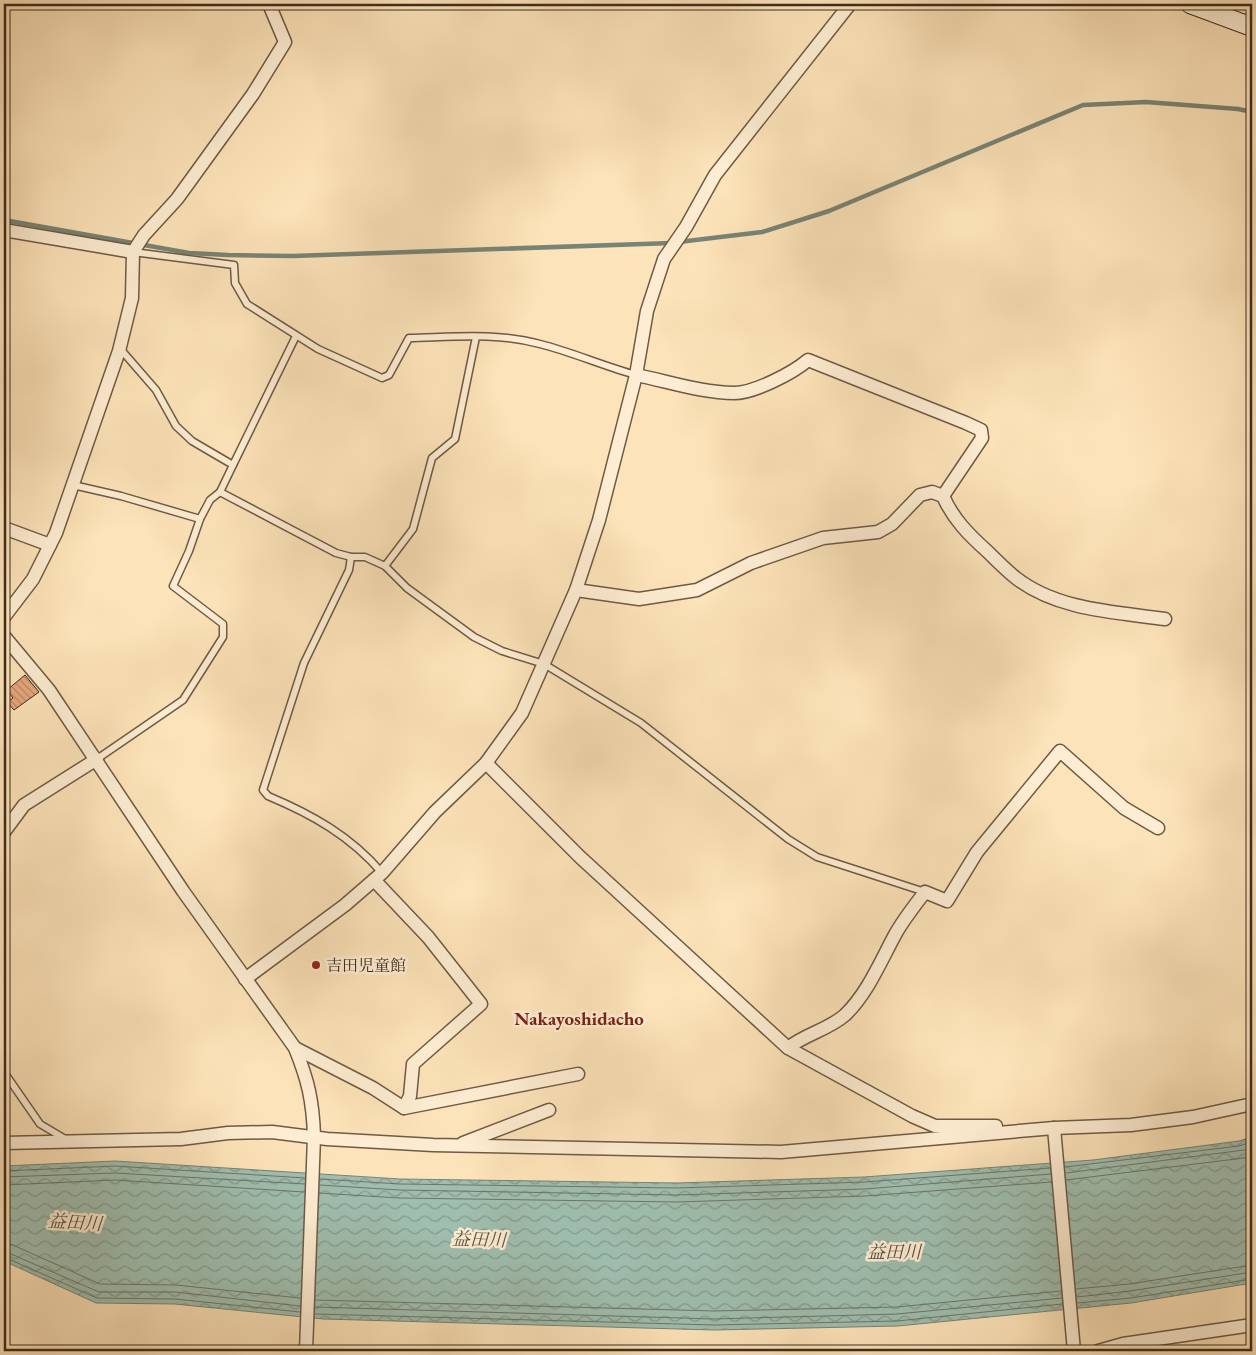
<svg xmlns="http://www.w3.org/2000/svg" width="1256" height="1355" font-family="'EB Garamond','Noto Serif JP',serif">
  <defs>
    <pattern id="water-waves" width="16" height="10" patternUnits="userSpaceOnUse" patternTransform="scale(1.25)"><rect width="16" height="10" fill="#9fbeaf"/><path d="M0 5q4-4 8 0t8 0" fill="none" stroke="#839b8e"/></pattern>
    <pattern id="building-back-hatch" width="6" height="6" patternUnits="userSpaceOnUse" patternTransform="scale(1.25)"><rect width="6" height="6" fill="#e7a77d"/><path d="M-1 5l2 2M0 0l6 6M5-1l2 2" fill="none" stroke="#bd8866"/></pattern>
  </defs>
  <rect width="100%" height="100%" fill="#fde3b9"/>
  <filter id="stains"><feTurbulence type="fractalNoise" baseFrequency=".004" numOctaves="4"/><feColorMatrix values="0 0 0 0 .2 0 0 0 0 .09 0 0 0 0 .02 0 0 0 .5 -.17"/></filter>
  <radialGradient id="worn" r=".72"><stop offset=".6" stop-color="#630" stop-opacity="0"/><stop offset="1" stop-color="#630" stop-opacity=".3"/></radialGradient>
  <!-- water -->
  <polygon fill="url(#water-waves)" stroke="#788476" points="1252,1137 1252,1283 1131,1303 898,1326 714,1330 323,1319 175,1304 96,1303 4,1261 4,1166 115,1161 400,1179 677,1183 864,1177 1093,1160 1239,1141"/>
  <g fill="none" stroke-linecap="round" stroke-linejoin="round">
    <!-- shore -->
    <g stroke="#6e7568" stroke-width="1">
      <polyline points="1065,1167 1239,1146 1252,1142"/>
      <polyline points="4,1171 115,1166 305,1178"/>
      <polyline points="1066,1173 1252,1149"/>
      <polyline points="4,1177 115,1173 305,1184"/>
      <polyline points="320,1179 400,1184 677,1188 865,1182 1050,1168"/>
      <polyline points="1066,1180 1252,1157"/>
      <polyline points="4,1185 115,1180 304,1192"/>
      <polyline points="320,1185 399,1190 677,1195 865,1189 1051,1174"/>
      <polyline points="319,1193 399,1198 677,1202 865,1196 1051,1182"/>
      <polyline points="4,1243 13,1245 100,1284 176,1285 300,1298"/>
      <polyline points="4,1251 99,1292 175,1292 300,1306"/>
      <polyline points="4,1257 97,1298 175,1299 300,1312"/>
      <polyline points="1076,1289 1129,1284 1252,1265"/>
      <polyline points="1077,1297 1130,1291 1252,1272"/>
      <polyline points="315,1300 714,1311 897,1307 1061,1291"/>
      <polyline points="1077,1303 1131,1298 1252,1279"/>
      <polyline points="315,1307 714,1319 897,1314 1062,1298"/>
      <polyline points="315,1314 714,1325 897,1321 1062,1304"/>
    </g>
    <!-- stream -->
    <g stroke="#788476" stroke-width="4.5">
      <polyline points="4,220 189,253 228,255 293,256 672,243"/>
      <polyline points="679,242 762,232 829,211 1083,105 1146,102 1238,109 1252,112"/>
    </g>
  </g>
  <!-- building -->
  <polygon fill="url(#building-back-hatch)" stroke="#3e2c20" points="25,675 39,692 14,710 7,702 13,698 7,690"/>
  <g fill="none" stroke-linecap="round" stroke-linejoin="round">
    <!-- service casing -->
    <g stroke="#6e5a46" stroke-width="9">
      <g id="service">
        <path d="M 133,252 L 234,265 L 235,283 L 247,304 L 318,349 L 382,378 L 389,375 L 409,338 C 452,337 497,332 540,344 C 572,352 603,366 636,375"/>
        <polyline points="119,351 123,352 156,390 176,426 192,441 233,465 220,492 336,553 351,557 365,557 385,566 407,588 474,637 502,651 544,664 641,723 788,839 817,857 925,892"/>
        <polyline points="233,465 296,336"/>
        <polyline points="73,485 121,496 200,519 210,500 220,492"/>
        <path d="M 351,557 L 349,570 L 304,663 L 263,790 L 268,796 C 311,814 351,836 382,873"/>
        <polyline points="385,566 413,529 432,458 455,439 476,337"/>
        <polyline points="97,759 183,700 223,637 223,624 173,586 189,551 200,519"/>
        <polyline points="4,1072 40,1124 67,1140"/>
      </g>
    </g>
    <!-- minor casing -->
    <g stroke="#6e5a46" stroke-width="15">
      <g id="minor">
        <polyline points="4,230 133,252"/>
        <path d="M 943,496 C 953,519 969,535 988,552 C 997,561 1006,570 1016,578 C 1057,610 1115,612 1165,619"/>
        <polyline points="4,528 50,545"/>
        <path d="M 576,590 L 639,599 L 697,590 L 751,563 L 823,538 L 878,532 L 892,524 L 920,495 L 932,492 L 943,496 L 982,438 L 981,430 L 966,423 L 808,360 C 793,373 754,393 734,393 C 702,393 667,381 636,375"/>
        <polyline points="4,617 33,579 56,533 119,351 132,298 133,252 144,235 177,199 253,94 285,42 269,4"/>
        <path d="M 4,636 L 49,690 L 183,891 L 295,1048 C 308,1080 313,1101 314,1137 L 306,1351"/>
        <polyline points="486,763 580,857 788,1048 912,1116 935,1126 996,1126"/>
        <polyline points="4,832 24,805 97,759"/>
        <polyline points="374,880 428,937 481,1004 413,1064 410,1096 404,1108"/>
        <polyline points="245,979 345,905 382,873 435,812 486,763 522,713 576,590 599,520 636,375 647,311 664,259 686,227 715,175 850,4"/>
        <polyline points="295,1048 373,1088 404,1108 578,1074"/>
        <path d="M 788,1048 C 805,1034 828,1030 845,1015 C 868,993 881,960 896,933 C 904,919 915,905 925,892 L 947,901 L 977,852 L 1060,751 L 1124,808 L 1158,828"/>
        <polyline points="1054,1128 1074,1351"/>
        <polyline points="4,1143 181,1139 228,1133 272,1132 327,1139 433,1145 781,1152 1054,1128 1131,1125 1193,1117 1252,1104"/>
        <polyline points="463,1143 549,1110"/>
        <polyline points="1098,1351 1123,1344 1252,1325"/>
      </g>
    </g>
    <!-- secondary casing -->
    <g stroke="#3e2c20" stroke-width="20">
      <polyline id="secondary" points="1190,4 1252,27"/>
    </g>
    <!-- service -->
    <use href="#service" stroke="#feedd2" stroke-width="6"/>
    <!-- minor -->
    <use href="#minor" stroke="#feedd2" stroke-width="12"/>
    <!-- secondary -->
    <use href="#secondary" stroke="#feedd2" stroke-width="18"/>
  </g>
  <!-- markers -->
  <circle fill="#8f2418" stroke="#feedd2" stroke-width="2" cx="316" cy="965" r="5"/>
  <g text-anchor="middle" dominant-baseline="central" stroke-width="5" stroke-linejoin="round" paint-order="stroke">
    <!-- poi labels -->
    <g font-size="16" fill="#3e2c20" stroke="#feedd2" text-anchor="start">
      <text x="326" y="965">吉田児童館</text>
    </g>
    <!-- water labels -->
    <g font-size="18" font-style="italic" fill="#565044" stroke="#feedd2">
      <text transform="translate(75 1222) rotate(4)">益田川</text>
      <text transform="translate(479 1239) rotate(2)">益田川</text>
      <text x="894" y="1251">益田川</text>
    </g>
    <!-- quarter labels -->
    <g font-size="19" font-weight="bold" fill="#7a1f14" stroke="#feedd2">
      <text x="579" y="1018">Nakayoshidacho</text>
    </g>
  </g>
  <!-- margin -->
  <rect width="1256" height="1355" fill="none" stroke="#fde3b9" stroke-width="20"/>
  <rect x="5" y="5" width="1246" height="1345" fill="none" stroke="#3e2c20" stroke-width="2.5"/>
  <rect x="10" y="10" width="1236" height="1335" fill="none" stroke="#3e2c20"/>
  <rect width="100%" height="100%" filter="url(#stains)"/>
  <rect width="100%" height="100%" fill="url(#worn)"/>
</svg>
